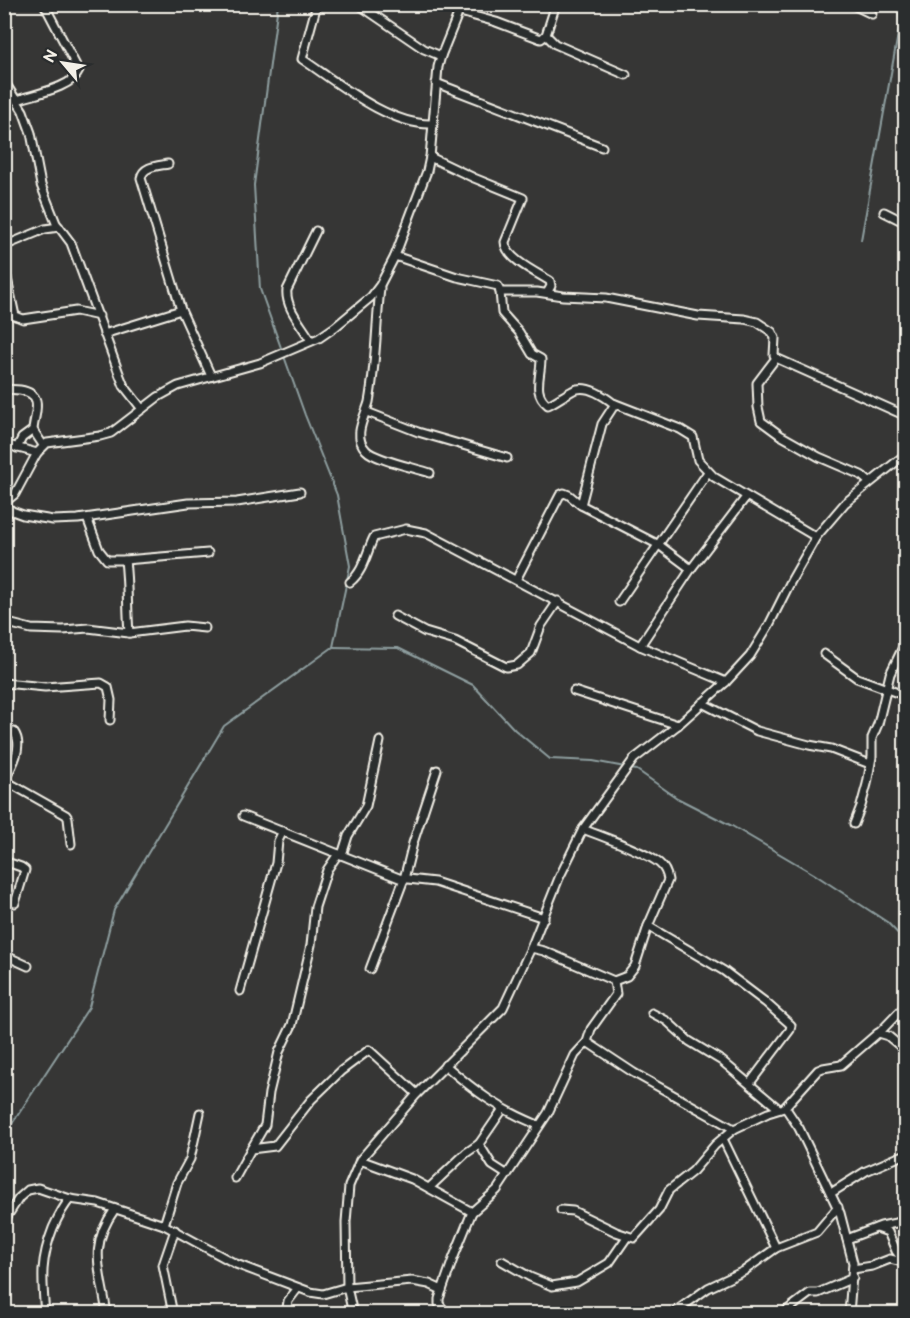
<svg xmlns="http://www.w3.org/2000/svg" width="910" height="1318" font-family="'Balsamiq Sans',sans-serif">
  <rect width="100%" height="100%" fill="#363635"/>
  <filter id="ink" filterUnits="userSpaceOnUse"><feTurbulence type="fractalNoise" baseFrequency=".0167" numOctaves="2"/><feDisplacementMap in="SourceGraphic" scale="12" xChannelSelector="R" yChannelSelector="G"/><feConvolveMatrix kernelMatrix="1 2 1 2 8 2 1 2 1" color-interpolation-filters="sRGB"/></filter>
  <g filter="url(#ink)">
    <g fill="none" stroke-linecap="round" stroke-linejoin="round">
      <!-- stream -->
      <g stroke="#8e9e9f" stroke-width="2">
        <polyline points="861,240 900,23 898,4"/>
        <polyline points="333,647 398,648 473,685 515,730 550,759 593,761 625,767"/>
        <polyline points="630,769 637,770 677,798 732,826 814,874 887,922 906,942"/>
        <polyline points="4,1136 89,1007 114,910 224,726 333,647 350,566 337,495 305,415 260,289 254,185 278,4"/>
      </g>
      <!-- street casing -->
      <g stroke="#f4f1e8" stroke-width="11">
        <g id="street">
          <path d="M 317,4 L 302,59 C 338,83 389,126 433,124"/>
          <polyline points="358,4 424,49 441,56"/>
          <polyline points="851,4 872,14"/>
          <polyline points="460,12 496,22 541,39 546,35 556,4"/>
          <polyline points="546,35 555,44 626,75"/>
          <polyline points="4,81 23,111 31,133 41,185 46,198 56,223 71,243 120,376 124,386 142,409"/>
          <polyline points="436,83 602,147"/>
          <path d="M 17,100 C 34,94 72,88 79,71 L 44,4"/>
          <path d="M 430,157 L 474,178 L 523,198 L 505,242 C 505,258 537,273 550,281 L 551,286 L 547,293"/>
          <path d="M 168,164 C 158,166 143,166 141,178 L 181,310 L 211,376"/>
          <polyline points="884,212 906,223"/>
          <polyline points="4,246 45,229 59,227"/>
          <polyline points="395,256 457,277 498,286 500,292 537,292 563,296 606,298 698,316 744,319 757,322 772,332 775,338 774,355 776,358 906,416"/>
          <polyline points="4,264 15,316"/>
          <path d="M 380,288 C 376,326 376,364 369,402 C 365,417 352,436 366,450 C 375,460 416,468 430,473"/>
          <path d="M 500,292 L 502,313 L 519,332 L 532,354 L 541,359 C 541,377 532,393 548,405 C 555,402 573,389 577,389 C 589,386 604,396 613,403 L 680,429 L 693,437 L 698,460 L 714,477 L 816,537"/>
          <polyline points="4,311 23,319 76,311 99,316"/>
          <polyline points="104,334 181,310"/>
          <path d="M 311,341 C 303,326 285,308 287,290 L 316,231"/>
          <polyline points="776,358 757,383 758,407 761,421 780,435 819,457 861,475 869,482"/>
          <path d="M 4,389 C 10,390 14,389 20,390 C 46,394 34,414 33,430 L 43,445"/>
          <polyline points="367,412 418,432 507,458"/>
          <polyline points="4,444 37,453"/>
          <polyline points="17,448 22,438 33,430"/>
          <polyline points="4,503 15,494 37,453 47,443 100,436 111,433 158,397 178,386 260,363 319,338 335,327 371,297 380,285 395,256 427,171 430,157 438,67 441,56 462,4"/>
          <polyline points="4,504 12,511 23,515 53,520 78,519 188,503 237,502 300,492"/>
          <polyline points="581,505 602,424 615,404"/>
          <path d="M 87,518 L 99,550 L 107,560 L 125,560 C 128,585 127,609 129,633 L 185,626 L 205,628"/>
          <polyline points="125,560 208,553"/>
          <polyline points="516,580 560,495 564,493 569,495 581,505 659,545 691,569"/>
          <path d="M 350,582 C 364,571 366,553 374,537 L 406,529 L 426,533 L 640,646 L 726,682"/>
          <polyline points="619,602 708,472"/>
          <polyline points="395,616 425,632 455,641 506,667 517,665 531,653 541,626 558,601"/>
          <polyline points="4,622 31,629 63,630 88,628 129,633"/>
          <polyline points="640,646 691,569 746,497"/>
          <polyline points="824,654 857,678 906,696"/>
          <polyline points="4,683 45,687 101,683 108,687 111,700 110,720"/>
          <polyline points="574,691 678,725"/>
          <polyline points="702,703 757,731 809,745 831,749 870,764"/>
          <path d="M 4,729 L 14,732 C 24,746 12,767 5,779"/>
          <polyline points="4,780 66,815 68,818 71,844"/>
          <polyline points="243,816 399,878 435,882 544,918"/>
          <polyline points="854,824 861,806 867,784 872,757 872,738 878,724 890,674 906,641"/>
          <polyline points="342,855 348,836 366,806 380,741"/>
          <polyline points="4,861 21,867 25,870 15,903"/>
          <polyline points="648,926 724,971 765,1002 791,1025 790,1030 750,1083"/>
          <path d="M 531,948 L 544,951 L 614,981 L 627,976 L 635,966 L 648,926 L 668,880 C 667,873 664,867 659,863 C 644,851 603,837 583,829"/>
          <polyline points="4,955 28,966"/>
          <polyline points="370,969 404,879 413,843 437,770"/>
          <polyline points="240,991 276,863 278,841 283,831"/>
          <polyline points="652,1013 667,1021 689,1041 722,1061 779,1109"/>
          <polyline points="880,1032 906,1005"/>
          <polyline points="587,1042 634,1073 734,1129"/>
          <path d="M 445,1065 C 477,1093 499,1109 538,1125"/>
          <polyline points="785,1107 799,1128 840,1213 853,1263 849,1314"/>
          <polyline points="723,1139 776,1248"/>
          <polyline points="479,1144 492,1165 506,1174"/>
          <polyline points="251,1149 265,1125 269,1093 279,1052 292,1025 311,945 315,907 327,870 338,854"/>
          <polyline points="360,1160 412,1179 472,1212"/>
          <polyline points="235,1178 251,1149 275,1146 311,1100 341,1071 369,1050 417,1094"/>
          <polyline points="429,1188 466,1153 479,1144 503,1109"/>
          <polyline points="831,1193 866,1171 906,1154"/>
          <polyline points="561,1210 573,1211 616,1232 634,1238 659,1210 669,1190 693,1171 715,1145 734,1129 768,1113 784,1108 818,1070 823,1068 841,1065 878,1033 888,1036 906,1051"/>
          <polyline points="4,1221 19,1198 28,1190 38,1188 70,1199 98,1203 164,1225 236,1264 310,1292 323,1294 347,1287 412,1281 429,1284 442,1290"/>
          <polyline points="164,1225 177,1183 190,1159 200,1113"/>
          <polyline points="877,1228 888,1232 896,1251 905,1263"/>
          <polyline points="847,1239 881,1226 906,1221"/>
          <polyline points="502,1261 530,1277 552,1286 577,1282 609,1263 627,1237"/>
          <polyline points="853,1269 872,1266 890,1259 906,1263"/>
          <path d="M 45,1314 C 42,1279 40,1261 53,1228 C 58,1217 62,1208 70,1199"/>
          <path d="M 107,1314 C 101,1271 87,1248 115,1209"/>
          <polyline points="173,1314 163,1265 175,1230"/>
          <polyline points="286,1314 288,1301 298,1288"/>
          <polyline points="353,1314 347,1287 346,1222 349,1186 360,1160 417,1094 503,1008 531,948 559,878 583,829 634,759 678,725 726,682 750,656 769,625 791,581 816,537 845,503 906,454"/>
          <polyline points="447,1314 439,1304 439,1299 453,1259 472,1212 497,1190 548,1113 575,1055 587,1042 591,1029 616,994 614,981"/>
          <polyline points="545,1314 550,1311 558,1314"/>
          <polyline points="672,1314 708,1288 744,1271 776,1248 817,1232 838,1207"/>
          <polyline points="782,1314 810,1293 818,1293 853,1278"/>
        </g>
      </g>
      <!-- street -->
      <use href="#street" stroke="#2a2d2e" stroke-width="7"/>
    </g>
  </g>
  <!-- margin -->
  <rect width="910" height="1318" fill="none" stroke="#2a2d2e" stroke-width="24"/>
  <rect x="12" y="12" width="886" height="1294" fill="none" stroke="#f4f1e8" stroke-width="2" filter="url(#ink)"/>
  <!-- north arrow -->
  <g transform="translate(63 63) rotate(299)" stroke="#2a2d2e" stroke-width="4.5" paint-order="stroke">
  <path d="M0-4.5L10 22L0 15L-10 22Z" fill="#f4f1e8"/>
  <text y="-9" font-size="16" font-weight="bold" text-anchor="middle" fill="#f4f1e8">N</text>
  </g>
</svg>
